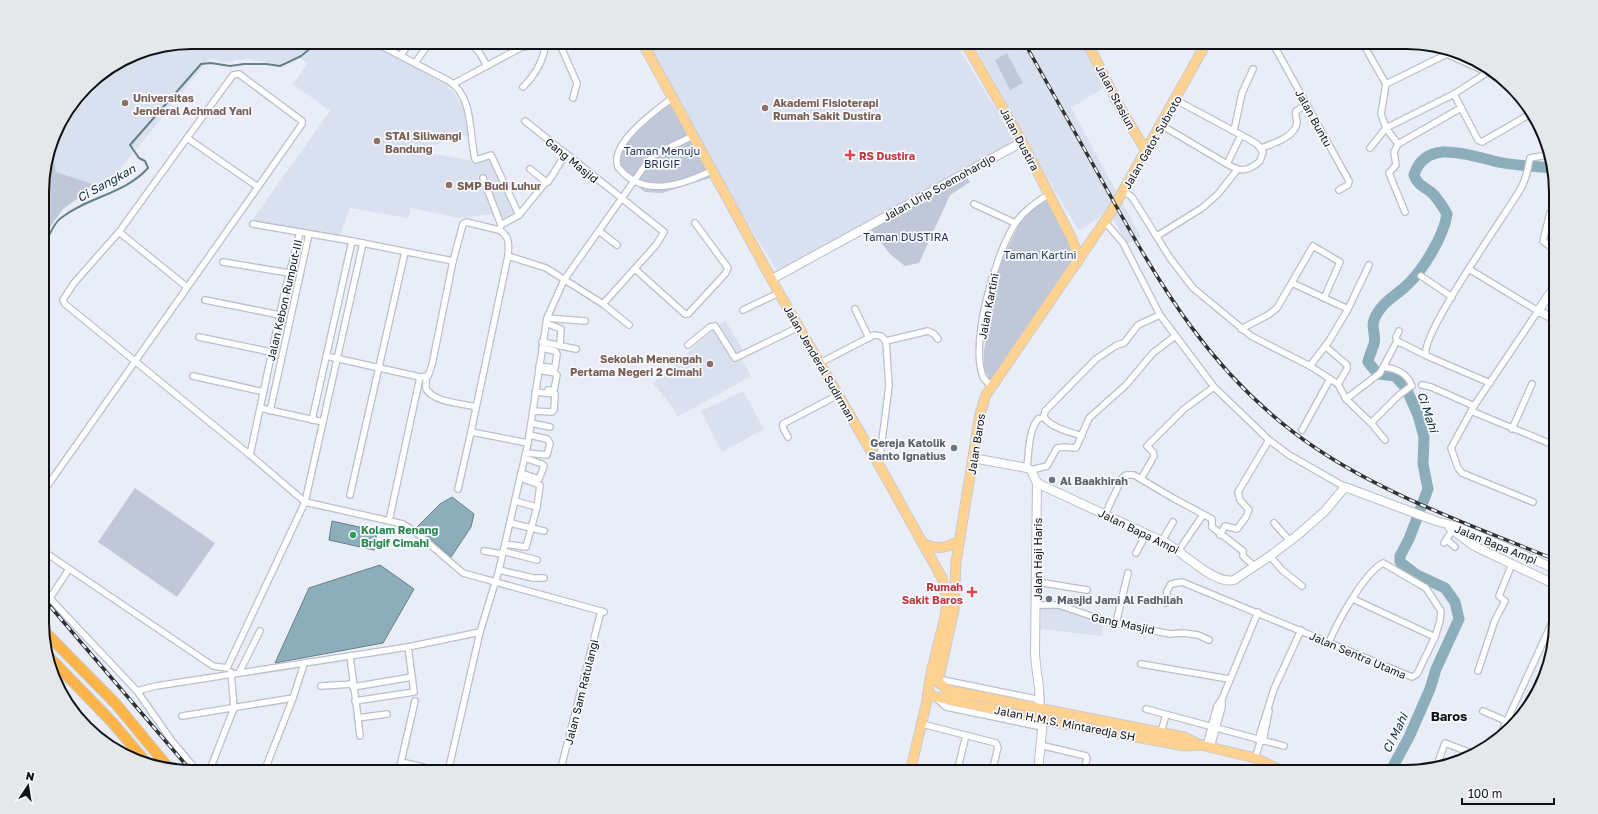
<svg xmlns="http://www.w3.org/2000/svg" width="1598" height="814" font-family="'Golos Text',sans-serif">
  <rect width="100%" height="100%" fill="#e9edf7"/>
  <!-- built -->
  <g fill="#d9e1f0">
    <polygon points="192,42 368,42 442,80 455,94 465,110 468,135 425,148 424,152 474,161 491,156 517,214 498,222 491,214 459,218 411,208 408,218 350,208 340,235 252,220 330,111 293,84 308,63 297,56 277,65 248,59 223,62 210,58 105,188 56,172 52,147 57,126 93,79 135,53"/>
    <polygon points="648,42 955,42 1016,143 779,274 683,118"/>
    <polygon points="973,42 1083,42 1105,87 1071,108 1141,237 1127,244 1107,208 1100,217 1079,231 1039,164"/>
    <polygon points="725,320 743,350 739,353 751,376 677,417 673,408 653,383"/>
    <polygon points="743,391 764,429 722,452 701,411"/>
    <polygon points="1041,605 1059,606 1103,623 1102,636 1040,629"/>
    <polygon points="63,696 104,738 105,740 73,713"/>
  </g>
  <!-- green -->
  <g fill="#bfc7d9">
    <polygon points="1007,53 1023,83 1010,90 995,60"/>
    <path d="M 672,102 L 713,177 L 662,193 L 645,192 L 617,169 C 622,139 650,119 672,102 Z"/>
    <polygon points="52,147 56,172 93,184 84,194 63,209 42,238 42,182"/>
    <polygon points="965,175 970,182 950,195 919,263 905,266 890,254 870,228"/>
    <polygon points="1048,200 1074,252 1070,265 990,382 984,368 984,351 991,308 1000,264 1020,222 1028,212"/>
    <polygon points="135,488 215,543 177,597 98,542"/>
  </g>
  <!-- water -->
  <g fill="#8baeba" stroke="#667f88">
    <polygon points="452,497 474,514 471,527 451,557 417,527 440,504"/>
    <polygon points="332,521 377,531 374,550 329,540"/>
    <polygon points="380,565 414,589 383,643 275,663 309,588"/>
  </g>
  <g fill="none" stroke-linecap="round" stroke-linejoin="round">
    <!-- stream -->
    <path stroke="#667f88" stroke-width="2" d="M 42,246 C 50,238 52,224 61,218 C 87,197 125,194 148,168 L 145,161 L 139,158 L 130,145 L 201,64 L 211,63 L 230,66 L 244,64 L 266,64 L 280,66 L 301,56 L 318,42"/>
    <!-- river -->
    <path stroke="#8baeba" stroke-width="11" d="M 1390,772 L 1409,737 L 1430,689 L 1436,669 L 1459,619 L 1455,602 L 1445,588 L 1417,575 L 1400,562 L 1400,556 L 1409,539 L 1428,489 L 1423,464 L 1424,437 L 1418,415 L 1406,388 L 1395,376 L 1378,374 L 1368,362 C 1369,356 1372,350 1374,344 C 1377,332 1368,327 1378,312 C 1385,300 1397,295 1407,285 C 1423,270 1444,236 1447,214 C 1443,207 1438,199 1432,193 C 1425,187 1417,185 1414,175 C 1426,137 1471,156 1498,162 C 1516,166 1535,166 1553,168"/>
    <!-- street casing -->
    <g stroke="#bbbfc8" stroke-width="8">
      <g id="street">
        <path d="M 374,42 L 449,81 C 474,97 469,134 475,159 L 476,160 L 491,155 L 519,215 L 501,225 L 499,230 C 510,236 509,244 508,256"/>
        <polyline points="469,42 479,52 487,66"/>
        <polyline points="561,42 561,47 577,83 573,98"/>
        <polyline points="1272,42 1349,181 1348,185 1339,190"/>
        <polyline points="1362,42 1386,84 1381,114 1386,128 1398,144 1394,152 1396,165 1389,173 1405,212"/>
        <polyline points="1445,51 1447,54 1487,72"/>
        <polyline points="401,55 410,42"/>
        <polyline points="415,63 430,42"/>
        <polyline points="453,84 522,47 539,45 585,46 604,42"/>
        <polyline points="1386,84 1447,54"/>
        <path d="M 523,87 C 534,76 543,63 545,46"/>
        <polyline points="1454,94 1478,140 1482,142 1532,113"/>
        <path d="M 672,98 C 656,111 609,143 618,167 C 643,199 683,185 713,170"/>
        <path d="M 1176,100 L 1241,135 L 1227,164 C 1240,172 1248,172 1260,161 L 1263,152 L 1257,144 L 1241,135"/>
        <polyline points="525,121 664,232 656,245 603,304"/>
        <polyline points="1161,125 1227,164"/>
        <polyline points="1234,131 1242,93 1253,69"/>
        <polyline points="187,138 233,75 239,74 302,121 302,124 258,187"/>
        <polyline points="1398,144 1461,108"/>
        <path d="M 1261,148 C 1272,144 1295,137 1297,123 C 1297,119 1295,115 1296,111 L 1307,104"/>
        <polyline points="1370,148 1386,128 1454,94 1491,70"/>
        <polyline points="530,169 546,182 548,182 565,155"/>
        <polyline points="483,178 501,225"/>
        <polyline points="1123,191 1132,197 1170,258 1193,288 1251,336 1310,366 1338,384 1346,399 1371,423 1385,440"/>
        <polyline points="974,204 1015,223"/>
        <polyline points="1555,206 1550,213 1543,241 1555,250"/>
        <polyline points="519,215 546,182"/>
        <polyline points="1105,222 1123,243 1160,315 1214,387 1269,440 1289,455 1345,487"/>
        <polyline points="253,224 352,241 453,261"/>
        <polyline points="599,231 617,245"/>
        <polyline points="119,232 187,287"/>
        <polyline points="1157,236 1202,208 1218,194 1237,170"/>
        <polyline points="223,262 289,273"/>
        <polyline points="635,269 685,314 688,314 725,274 728,268 695,223"/>
        <polyline points="1469,269 1538,311 1474,406 1451,448 1458,468 1462,473 1533,502"/>
        <polyline points="1421,276 1452,297"/>
        <polyline points="1292,283 1348,309"/>
        <polyline points="205,300 280,315"/>
        <polyline points="855,309 869,338"/>
        <polyline points="743,310 779,293"/>
        <polyline points="547,318 585,321"/>
        <polyline points="546,323 561,329 560,346"/>
        <polyline points="1241,329 1268,315 1277,308 1313,246 1340,262 1324,298"/>
        <polyline points="199,337 271,352"/>
        <polyline points="886,341 928,331 934,334 938,339"/>
        <polyline points="1397,341 1427,356 1490,383"/>
        <polyline points="542,342 576,349"/>
        <polyline points="688,345 710,327 715,326 735,358 799,327"/>
        <polyline points="1325,346 1347,365 1347,369 1338,384"/>
        <path d="M 1426,354 C 1421,334 1505,215 1520,190 C 1526,180 1528,169 1530,158 L 1548,155"/>
        <polyline points="326,356 420,377 428,376 432,365 453,261 463,224 466,222 499,230"/>
        <polyline points="820,363 874,335 881,336 886,341 889,386 879,464"/>
        <polyline points="539,366 555,368 557,354 555,351 542,348"/>
        <polyline points="1310,366 1329,341 1348,309 1369,265"/>
        <path d="M 1384,367 C 1397,369 1407,373 1412,386"/>
        <polyline points="539,370 555,373 557,375 554,390 548,390"/>
        <polyline points="193,376 264,392"/>
        <path d="M 426,377 L 426,389 C 435,403 461,403 476,407"/>
        <polyline points="1422,385 1431,387 1474,406"/>
        <path d="M 991,386 C 988,383 985,380 983,377 C 970,342 995,255 1015,224 C 1023,211 1036,203 1049,194"/>
        <polyline points="1346,399 1380,373 1397,341 1396,337 1399,331"/>
        <polyline points="270,411 309,234"/>
        <polyline points="533,411 552,412 554,410 555,394 535,392"/>
        <polyline points="1471,411 1556,446"/>
        <polyline points="312,420 352,241"/>
        <polyline points="323,422 363,243"/>
        <polyline points="531,423 550,427"/>
        <polyline points="1371,423 1399,395 1410,387"/>
        <polyline points="1512,429 1532,384"/>
        <polyline points="1302,430 1330,379"/>
        <path d="M 1082,436 C 1070,432 1051,428 1044,417 L 1045,411 L 1096,359 L 1117,345 L 1124,343 L 1138,325 L 1160,315"/>
        <polyline points="788,437 783,428 783,424 838,395"/>
        <polyline points="528,443 471,432 508,256 546,268 603,304 629,325"/>
        <polyline points="526,453 547,455 550,443 547,439 529,435"/>
        <polyline points="250,455 284,295 300,232"/>
        <path d="M 1027,468 C 1029,452 1028,432 1038,419 L 1044,417"/>
        <polyline points="1031,470 1047,466 1057,448 1064,447 1076,448 1089,418 1126,385 1153,353 1175,336"/>
        <polyline points="521,473 539,479 544,466 542,464 525,458"/>
        <polyline points="1141,479 1154,456 1153,452 1147,446 1184,409 1214,387"/>
        <polyline points="458,489 471,432"/>
        <polyline points="43,492 258,187 187,138 119,232 74,283 63,300 65,304 250,455 305,502 403,524 413,530 463,573 604,612"/>
        <polyline points="350,495 405,252"/>
        <polyline points="515,501 537,507"/>
        <polyline points="1105,515 1122,478 1126,475 1134,475 1173,498 1212,519 1212,527 1243,551 1243,556 1254,566"/>
        <polyline points="389,521 420,377"/>
        <polyline points="510,523 544,531"/>
        <polyline points="1274,523 1290,541"/>
        <polyline points="1220,535 1225,526 1237,529 1246,517 1249,510 1240,500 1238,492 1269,440"/>
        <polyline points="1447,540 1455,547"/>
        <polyline points="1162,541 1173,522"/>
        <polyline points="1444,543 1453,529"/>
        <polyline points="505,544 526,547 537,507 540,485 520,478"/>
        <polyline points="1179,550 1203,515"/>
        <polyline points="43,551 213,666 227,668 305,502 323,422 260,408"/>
        <polyline points="484,551 502,554"/>
        <polyline points="503,551 537,560"/>
        <polyline points="1136,553 1147,533"/>
        <polyline points="1270,556 1282,570 1302,586"/>
        <polyline points="499,570 533,578 544,578"/>
        <polyline points="1037,582 1087,590"/>
        <polyline points="43,591 137,691 156,686 408,647 480,632"/>
        <polyline points="50,598 69,569"/>
        <polyline points="1353,599 1435,637"/>
        <path d="M 1166,603 L 1167,591 L 1171,584 L 1182,582 L 1412,677 L 1417,674 L 1435,637 L 1440,621 L 1441,611 L 1426,588 L 1383,563 C 1364,573 1337,623 1329,642"/>
        <polyline points="1037,605 1059,605 1106,621 1170,634 1183,633 1198,635 1209,640"/>
        <polyline points="1116,623 1128,573"/>
        <polyline points="350,656 358,718 387,714"/>
        <polyline points="1141,664 1229,679"/>
        <polyline points="1478,671 1495,620 1505,601 1499,596 1512,564"/>
        <polyline points="239,673 260,631"/>
        <polyline points="938,679 1041,700"/>
        <polyline points="321,686 353,684"/>
        <polyline points="353,687 412,677"/>
        <polyline points="137,691 172,741 198,772"/>
        <polyline points="935,697 946,707 1042,727"/>
        <polyline points="355,701 414,692 408,647"/>
        <polyline points="415,701 401,762 445,772"/>
        <polyline points="1146,709 1284,746"/>
        <polyline points="1483,711 1506,721"/>
        <polyline points="182,716 293,698"/>
        <polyline points="358,718 360,736"/>
        <polyline points="922,724 996,743 998,747 992,772"/>
        <polyline points="1160,735 1166,715"/>
        <polyline points="1499,738 1556,614"/>
        <polyline points="1258,740 1274,689 1301,630"/>
        <polyline points="1263,741 1269,711"/>
        <polyline points="1040,745 1086,756 1087,759 1083,772"/>
        <polyline points="1206,746 1217,706 1222,699 1258,612"/>
        <polyline points="1211,747 1222,707 1222,699"/>
        <polyline points="1255,758 1261,740"/>
        <polyline points="1453,760 1458,762"/>
        <polyline points="1436,768 1445,743 1474,754"/>
        <polyline points="911,769 921,772"/>
        <polyline points="209,772 234,708 231,672"/>
        <polyline points="264,772 293,698 304,664"/>
        <polyline points="398,772 401,762"/>
        <polyline points="448,772 480,632 499,570 528,443 547,318 564,280 646,164 655,154 693,136"/>
        <polyline points="560,772 601,611"/>
        <polyline points="957,772 966,735"/>
        <polyline points="1395,772 1398,772"/>
      </g>
    </g>
    <!-- secondary casing -->
    <g stroke="#bbbfc8" stroke-width="10">
      <g id="secondary">
        <polyline points="772,279 1022,142"/>
        <polyline points="1555,286 1538,311 1555,319"/>
        <path d="M 973,458 L 1027,468 L 1031,470 L 1037,483 C 1036,539 1036,595 1035,651 C 1035,670 1042,690 1039,709"/>
        <path d="M 1037,483 L 1168,544 C 1185,554 1215,585 1234,580 L 1270,556 L 1299,534 L 1325,511 L 1345,487 L 1436,521 L 1458,527 L 1556,569"/>
        <polyline points="1450,528 1474,546 1556,585"/>
        <polyline points="1038,772 1043,720"/>
      </g>
    </g>
    <!-- primary casing -->
    <g stroke="#cacbcb" stroke-width="11">
      <g id="primary">
        <polyline points="642,42 779,293 879,465 942,578 947,599 945,617 931,673 926,705 910,772"/>
        <polyline points="965,42 1022,142 1071,237 1076,249 1077,263"/>
        <polyline points="1087,42 1118,104 1146,151"/>
        <polyline points="1207,42 1111,212 986,395 980,414 956,562 954,609 938,682 948,690 1184,737 1201,745 1255,758 1285,772"/>
        <path d="M 923,543 C 936,551 948,548 960,540"/>
        <polyline points="928,695 1043,720 1185,746 1201,745"/>
      </g>
    </g>
    <!-- highway casing -->
    <g stroke="#cacbcb" stroke-width="12">
      <g id="highway">
        <polyline points="43,630 116,704 167,766"/>
        <polyline points="46,654 112,722 145,761"/>
      </g>
    </g>
    <!-- street -->
    <use href="#street" stroke="#fff" stroke-width="5.5"/>
    <!-- secondary -->
    <use href="#secondary" stroke="#fff" stroke-width="8"/>
    <!-- primary -->
    <use href="#primary" stroke="#ffd292" stroke-width="9"/>
    <!-- highway -->
    <use href="#highway" stroke="#ffb449" stroke-width="10"/>
    <!-- rail casing -->
    <g stroke="#2f3135" stroke-width="3.5">
      <g id="rail">
        <path d="M 1024,42 C 1049,87 1075,132 1100,177 C 1159,284 1212,379 1317,449 C 1389,497 1476,527 1556,560"/>
        <polyline points="43,598 192,772"/>
      </g>
    </g>
    <!-- rail -->
    <use href="#rail" stroke="#f9fafe" stroke-width="2" stroke-dasharray="6" stroke-linecap="butt"/>
  </g>
  <!-- markers -->
  <g fill="#8d6e63" stroke="#f9fafe" stroke-width="1.5">
    <circle cx="125" cy="103" r="4"/>
    <circle cx="765" cy="108" r="4"/>
    <circle cx="377" cy="141" r="4"/>
    <circle cx="449" cy="185" r="4"/>
    <circle cx="710" cy="364" r="4"/>
  </g>
  <g fill="#e0444e" stroke="#f9fafe" stroke-width="1.5">
    <path d="M848 149h4v4h4v4h-4v4h-4v-4h-4v-4h4z"/>
    <path d="M970 586h4v4h4v4h-4v4h-4v-4h-4v-4h4z"/>
  </g>
  <g fill="#6b7280" stroke="#f9fafe" stroke-width="1.5">
    <circle cx="954" cy="448" r="4"/>
    <circle cx="1052" cy="480" r="4"/>
    <circle cx="1049" cy="599" r="4"/>
  </g>
  <circle fill="#2e9e5b" stroke="#f9fafe" stroke-width="1.5" cx="353" cy="535" r="4"/>
  <g text-anchor="middle" dominant-baseline="central" stroke-width="3.5" stroke-linejoin="round" paint-order="stroke">
    <!-- education labels -->
    <g font-size="11" font-weight="bold" fill="#785e54" stroke="#f9fafe" text-anchor="start">
      <text x="133" y="97">Universitas<tspan x="133" dy="13">Jenderal Achmad Yani</tspan></text>
      <text x="773" y="102">Akademi Fisioterapi<tspan x="773" dy="13">Rumah Sakit Dustira</tspan></text>
      <text x="385" y="135">STAI Siliwangi<tspan x="385" dy="13">Bandung</tspan></text>
      <text x="457" y="185">SMP Budi Luhur</text>
      <text x="702" y="358" text-anchor="end">Sekolah Menengah<tspan x="702" dy="13">Pertama Negeri 2 Cimahi</tspan></text>
    </g>
    <!-- street labels -->
    <g font-size="11" fill="#0f1114" stroke="#f9fafe">
      <text transform="translate(1116 97) rotate(62)">Jalan Stasiun</text>
      <text transform="translate(1314 118) rotate(61)">Jalan Buntu</text>
      <text transform="translate(1020 139) rotate(62)">Jalan Dustira</text>
      <text transform="translate(1152 142) rotate(-60)">Jalan Gatot Subroto</text>
      <text transform="translate(572 160) rotate(39)">Gang Masjid</text>
      <text transform="translate(939 187) rotate(-29)">Jalan Urip Soemohardjo</text>
      <text transform="translate(284 300) rotate(-77)">Jalan Kebon Rumput-III</text>
      <text transform="translate(988 306) rotate(-79)">Jalan Kartini</text>
      <text transform="translate(820 363) rotate(60)">Jalan Jenderal Sudirman</text>
      <text transform="translate(976 444) rotate(-81)">Jalan Baros</text>
      <text transform="translate(1139 531) rotate(26)">Jalan Bapa Ampi</text>
      <text transform="translate(1496 544) rotate(22)">Jalan Bapa Ampi</text>
      <text transform="translate(1037 559) rotate(-90)">Jalan Haji Haris</text>
      <text transform="translate(1123 623) rotate(12)">Gang Masjid</text>
      <text transform="translate(1358 655) rotate(23)">Jalan Sentra Utama</text>
      <text transform="translate(581 692) rotate(-76)">Jalan Sam Ratulangi</text>
      <text transform="translate(1065 723) rotate(11)">Jalan H.M.S. Mintaredja SH</text>
    </g>
    <!-- park labels -->
    <g font-size="11" fill="#1f2e55" stroke="#f9fafe">
      <text x="662" y="150">Taman Menuju<tspan x="662" dy="13">BRIGIF</tspan></text>
      <text x="906" y="236">Taman DUSTIRA</text>
      <text x="1040" y="254">Taman Kartini</text>
    </g>
    <!-- health labels -->
    <g font-size="11" font-weight="bold" fill="#be3a42" stroke="#f9fafe" text-anchor="start">
      <text x="859" y="155">RS Dustira</text>
      <text x="963" y="586" text-anchor="end">Rumah<tspan x="963" dy="13">Sakit Baros</tspan></text>
    </g>
    <!-- worship labels -->
    <g font-size="11" font-weight="bold" fill="#5b616d" stroke="#f9fafe" text-anchor="start">
      <text x="946" y="442" text-anchor="end">Gereja Katolik<tspan x="946" dy="13">Santo Ignatius</tspan></text>
      <text x="1060" y="480">Al Baakhirah</text>
      <text x="1057" y="599">Masjid Jami Al Fadhilah</text>
    </g>
    <!-- leisure labels -->
    <g font-size="11" font-weight="bold" fill="#27864d" stroke="#f9fafe" text-anchor="start">
      <text x="361" y="529">Kolam Renang<tspan x="361" dy="13">Brigif Cimahi</tspan></text>
    </g>
    <!-- water labels -->
    <g font-size="12" font-style="italic" fill="#0c2e39" stroke="#f9fafe">
      <text transform="translate(106 183) rotate(-29)">Ci Sangkan</text>
      <text transform="translate(1428 412) rotate(72)">Ci Mahi</text>
      <text transform="translate(1395 733) rotate(-64)">Ci Mahi</text>
    </g>
    <!-- quarter labels -->
    <g font-size="13" font-weight="bold" fill="#0f1114" stroke="#f9fafe">
      <text x="1449" y="716">Baros</text>
    </g>
  </g>
  <!-- crop -->
  <path d="M0 0H1598V814H0ZM192 49H1406A143 143 0 0 1 1549 192V622A143 143 0 0 1 1406 765H192A143 143 0 0 1 49 622V192A143 143 0 0 1 192 49Z" fill="#e6e7eb" fill-rule="evenodd"/>
  <path fill="none" stroke="#0f1114" stroke-width="2" d="M192 49H1406A143 143 0 0 1 1549 192V622A143 143 0 0 1 1406 765H192A143 143 0 0 1 49 622V192A143 143 0 0 1 192 49Z"/>
  <!-- north arrow -->
  <g transform="translate(28 786) rotate(12)" stroke="#f9fafe" stroke-width="3" paint-order="stroke">
  <path d="M0-3L7 15L0 10L-7 15Z" fill="#0f1114"/>
  <text y="-6" font-size="11" font-weight="bold" text-anchor="middle" fill="#0f1114">N</text>
  </g>
  <!-- scale -->
  <path d="M1462 798v6h92v-6" fill="none" stroke="#0f1114" stroke-width="2"/>
  <text x="1468" y="798" font-size="12" fill="#0f1114" stroke="#f9fafe" stroke-width="3" paint-order="stroke">100 m</text>
</svg>
